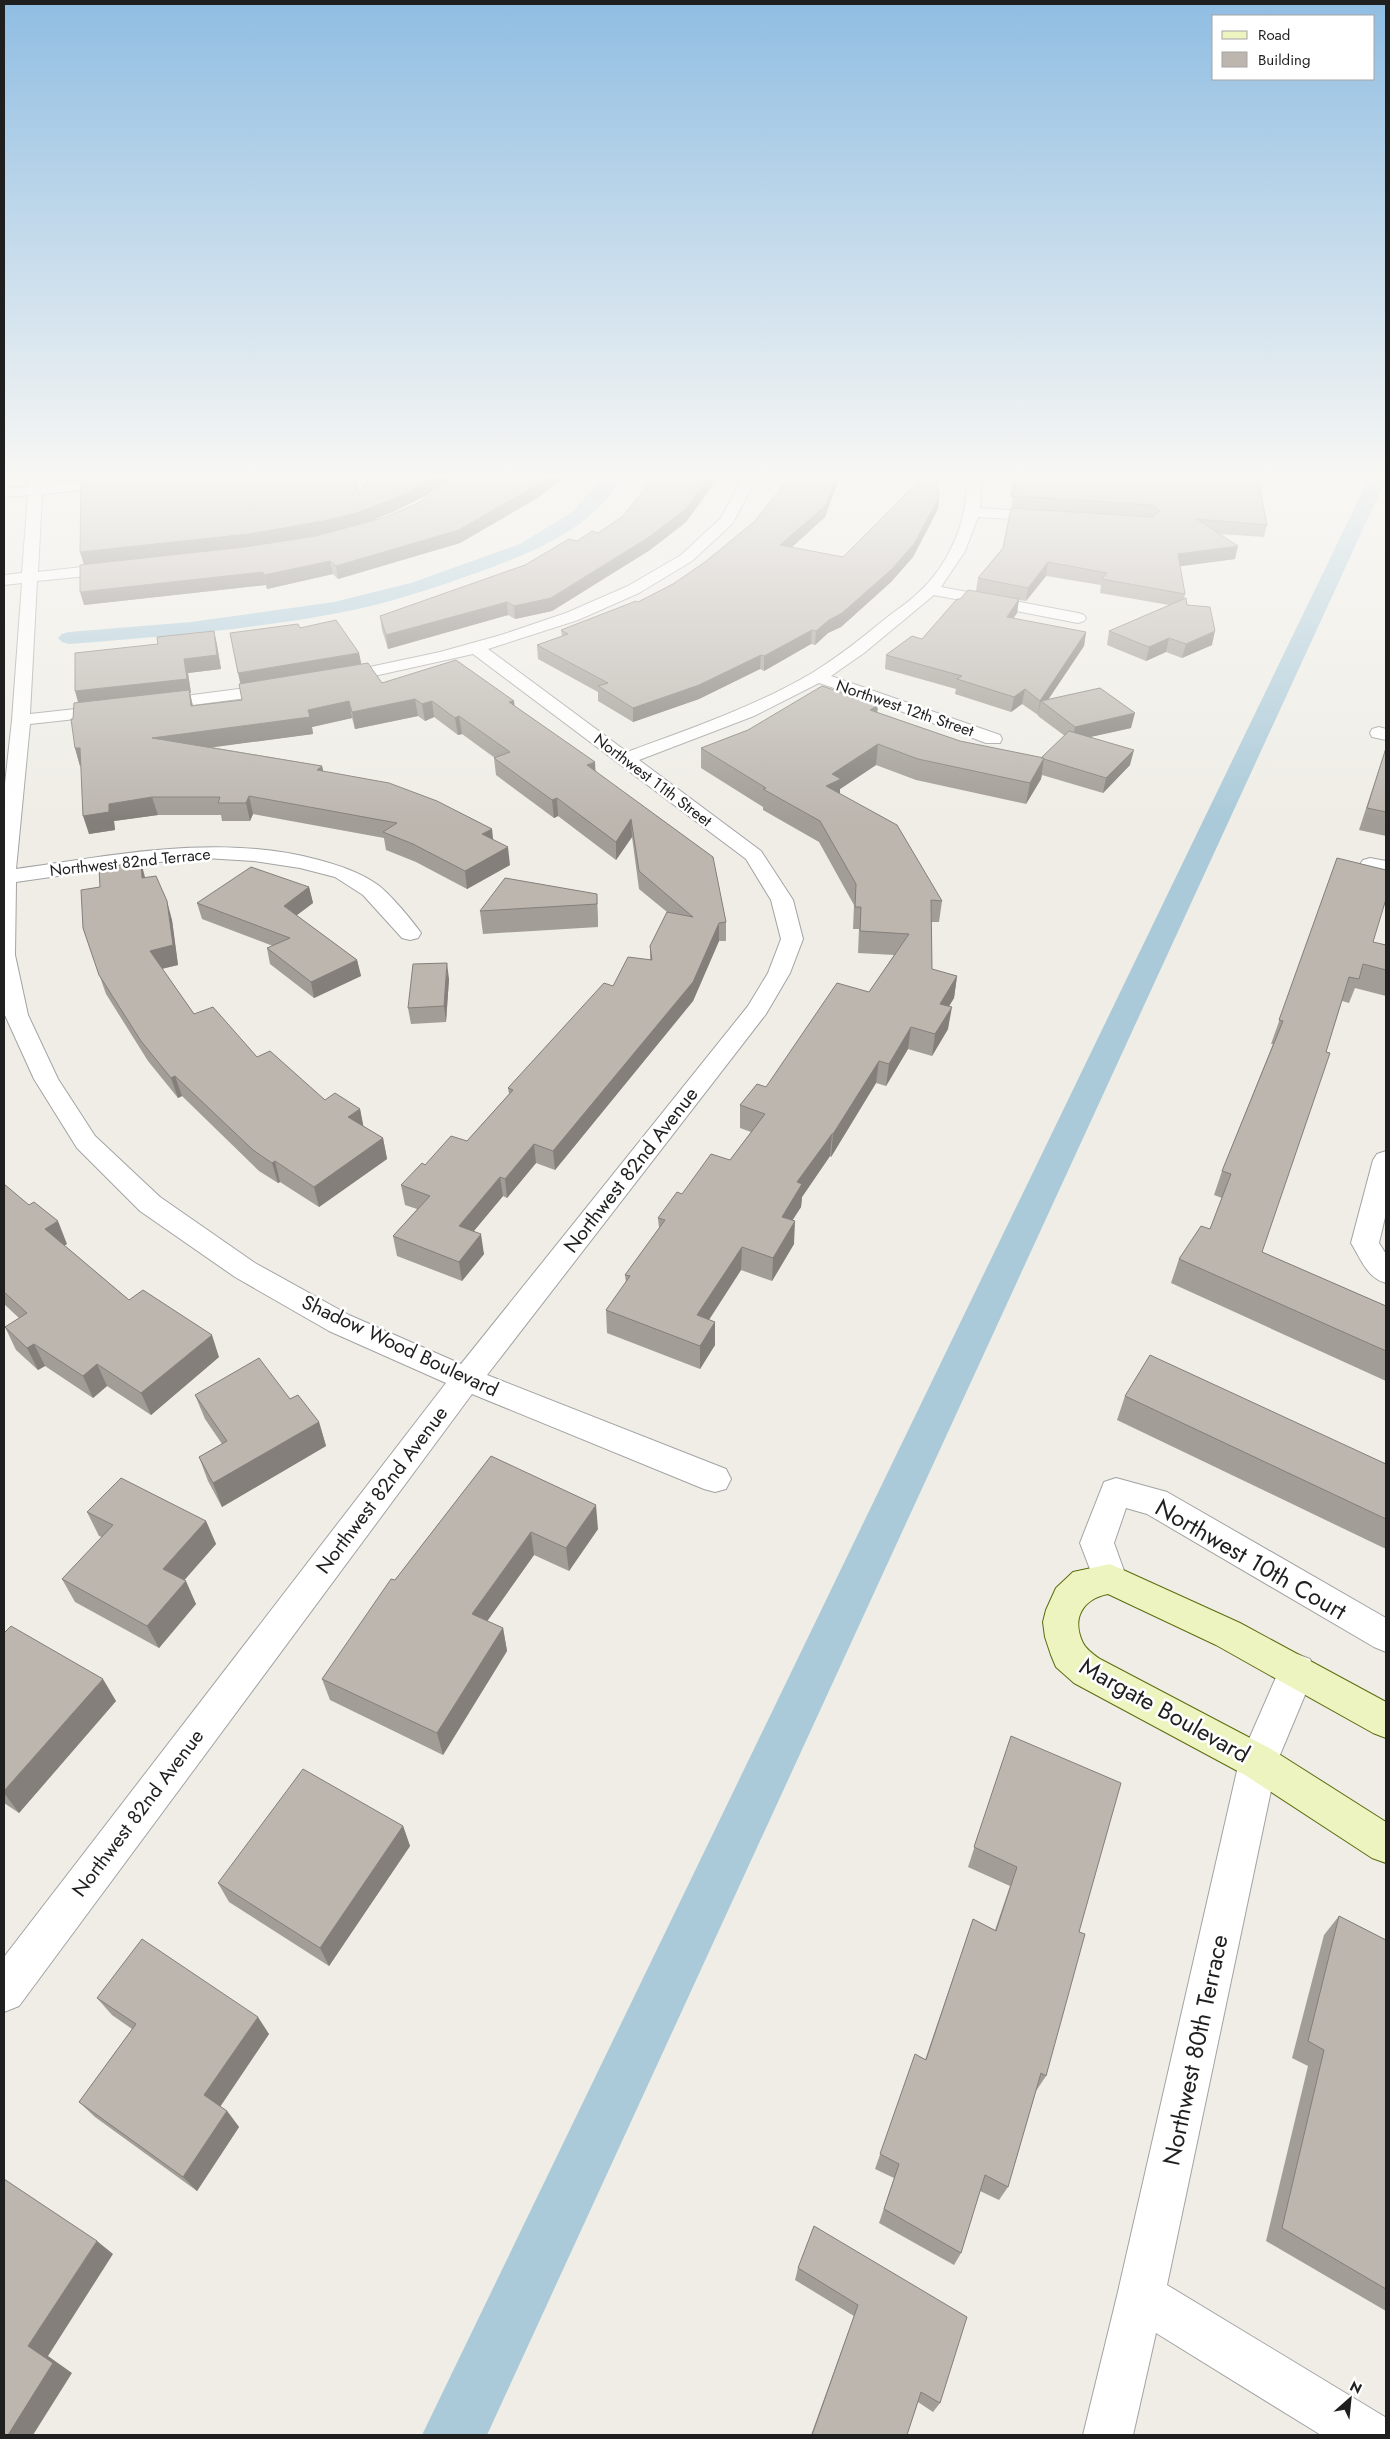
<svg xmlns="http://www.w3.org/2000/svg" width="1390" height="2439" font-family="Jost,sans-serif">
  <rect width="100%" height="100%" fill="#efede6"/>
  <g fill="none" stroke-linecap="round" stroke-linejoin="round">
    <!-- canal -->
    <g fill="#aacad9" fill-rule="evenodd">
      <path d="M 603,478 L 621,478 C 593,529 533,552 482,571 C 434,588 384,605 333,614 C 246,630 157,637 69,644 L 62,642 L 58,638 L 62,634 L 69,632 L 191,622 L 334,602 L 411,583 L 520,544 L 572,512 Z"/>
      <polygon points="1369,478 1386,479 487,2435 422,2435"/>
    </g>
    <!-- street casing -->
    <g stroke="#a3a3a3" stroke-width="2">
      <g id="street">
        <path d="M 29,478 L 43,478 L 42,485 L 118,478 L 169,478 L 162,482 L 42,494 L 38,572 L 117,563 L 125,568 L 117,573 L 37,581 L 30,714 L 112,705 L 118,706 L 121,710 L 118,714 L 112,715 L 30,724 L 16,869 C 116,855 219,833 319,860 C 340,866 360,872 378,885 C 391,895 411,919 421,933 L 418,938 L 410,940 L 402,938 L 363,895 L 335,877 L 300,868 L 254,861 L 205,858 L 148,863 L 16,882 L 15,955 L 28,1015 L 58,1079 L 95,1136 L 160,1197 L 255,1263 L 349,1315 L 461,1364 L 748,1006 L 768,973 L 781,939 L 771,900 L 746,859 L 473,654 L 338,684 L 332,683 L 329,679 L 332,675 L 440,652 L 501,635 L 566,613 L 628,586 L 681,555 L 721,518 L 743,478 L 757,478 L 732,524 L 692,561 L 639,593 L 578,620 L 488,649 L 627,752 C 690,729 754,707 812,673 C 838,657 862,638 885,619 C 896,610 908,603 918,593 C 950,564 968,520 967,478 L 981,478 L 980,508 L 1047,513 L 1054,517 L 1047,521 L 978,517 L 965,551 L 941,587 L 1078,613 L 1084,615 L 1086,618 L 1084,621 L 1078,623 L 934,595 L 864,653 L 831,676 L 1000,735 L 1002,739 L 1000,743 L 986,743 L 879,703 L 819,683 L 754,716 L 639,760 L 761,851 L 793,900 L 803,939 L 790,973 L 766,1014 L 487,1375 L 726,1469 L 731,1479 L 726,1489 L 715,1492 L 704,1489 L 472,1394 L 19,2006 L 4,2012 L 4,1957 L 446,1383 L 329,1331 L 235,1277 L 140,1211 L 77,1148 L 34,1079 L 4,1013 L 4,793 L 12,720 L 22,583 L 4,585 L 4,575 L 22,573 L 28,495 L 4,497 L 4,489 L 29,487 Z"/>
        <polygon points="278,684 284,685 287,689 284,693 154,710 148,709 145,705 148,701 154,700"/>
        <polygon points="1379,727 1386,729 1386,740 1372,737 1370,733 1372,729"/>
        <polygon points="1370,858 1386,861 1386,873 1363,868 1360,864 1363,860"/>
        <path d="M 1386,1151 L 1386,1213 L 1379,1243 L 1386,1254 L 1386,1283 C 1367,1278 1361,1259 1351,1243 L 1373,1160 L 1377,1154 Z"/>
        <polygon points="1116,1478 1167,1492 1386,1618 1386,1652 1374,1647 1147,1514 1126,1508 1114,1543 1127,1579 1122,1590 1110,1594 1098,1590 1080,1543 1104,1482"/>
        <polygon points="1297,1654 1310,1659 1315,1671 1277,1762 1167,2285 1385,2417 1386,2435 1321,2435 1156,2333 1133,2435 1083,2435 1117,2296 1239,1762 1284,1659"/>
      </g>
    </g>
    <!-- secondary casing -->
    <g stroke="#5b6e0e" stroke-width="2">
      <path id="secondary" d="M 1110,1564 L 1240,1623 L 1386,1702 L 1386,1738 L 1373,1733 L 1216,1645 L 1108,1594 C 1083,1599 1071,1618 1083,1643 C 1086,1649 1094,1655 1100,1659 L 1271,1749 L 1386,1822 L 1386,1863 L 1372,1858 L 1245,1775 L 1074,1683 L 1056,1667 L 1051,1655 L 1045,1637 L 1043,1622 L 1046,1610 L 1056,1588 L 1073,1572 Z"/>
    </g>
    <!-- street -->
    <use href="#street" fill="#fff" fill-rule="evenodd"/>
    <!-- secondary -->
    <use href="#secondary" fill="#edf4bf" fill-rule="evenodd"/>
  </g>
  <!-- wall -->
  <g fill="#a29d96">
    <polygon points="85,478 354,478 359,494 369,478 451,478 427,495 393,512 371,521 560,480 539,497 460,543 338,579 333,574 267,589 266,585 84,605"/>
    <polygon points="654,478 718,478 686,522 650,550 552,611 515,619 508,615 388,649 382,630 380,616 525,565 577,541 598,533 623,516"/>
    <polygon points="789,478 839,478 825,517 792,547 843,557 938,509 913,557 891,582 841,627 828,633 815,645 811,644 764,671 760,669 699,699 633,722 598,701 598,692 538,659 537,645 562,636 561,630 638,602 673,584 705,562 755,521"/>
    <polygon points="1014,478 1267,525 1264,537 1220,534 1235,559 1180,566 1185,594 1184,599 1212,645 1182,658 1166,652 1146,661 1107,645 1109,631 1169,605 1100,593 1101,585 1046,576 1026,601 1019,600 1017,613 1013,619 1086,632 1084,646 1048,700 1131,728 1090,737 1130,765 1103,793 1042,775 1041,779 1026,804 916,780 876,765 840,789 840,794 942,901 939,922 931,922 932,969 957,976 954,998 949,1006 948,1029 932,1056 908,1049 886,1086 876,1083 831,1157 830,1156 802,1197 801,1207 792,1220 794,1244 772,1281 741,1270 709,1320 715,1322 715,1345 700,1369 607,1333 606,1310 626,1283 625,1275 659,1228 658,1218 682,1194 730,1160 751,1132 740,1128 740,1105 766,1087 869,992 894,955 858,953 859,929 853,929 854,905 819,842 763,810 763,807 701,768 701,748 878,705 877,712 960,741 1041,758 1065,736 1038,716 1038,715 1022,704 1011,712 955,694 956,689 885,669 886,655 922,639 960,599 976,591 978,578 1003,548 1011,508 1013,497 1010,497 1012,484"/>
    <polygon points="300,628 359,653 361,664 382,683 515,706 596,771 726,922 726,941 719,941 693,1001 555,1170 536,1163 507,1198 503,1196 474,1231 484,1254 462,1281 397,1256 393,1236 417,1209 405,1205 401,1185 425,1165 467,1141 509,1094 508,1088 613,986 650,960 650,946 667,912 639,889 632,837 616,860 558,816 554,818 496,775 494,758 495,758 462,734 458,735 434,717 425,721 418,716 355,729 352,718 312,727 313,734 211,747 322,766 323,771 493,840 510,865 467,889 416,862 386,850 384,838 253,814 250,821 222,821 221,815 158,815 114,821 115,830 89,834 81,766 80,766 75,748 73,719 78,703 158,644 214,631 217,645 221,669 188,673 191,693 190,693 193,706 242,700"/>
    <polygon points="1386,747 1386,836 1359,830"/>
    <polygon points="1337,858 1373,942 1386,945 1386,996 1355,988 1349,1003 1342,1001 1262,1252 1386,1306 1386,1381 1171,1283 1179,1259 1210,1229 1222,1198 1214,1195 1222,1171 1273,1044 1271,1044"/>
    <polygon points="145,877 172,920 178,965 162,969 194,1014 257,1057 325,1100 360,1109 363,1126 383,1138 387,1159 319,1207 280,1182 278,1183 259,1171 182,1096 178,1098 148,1061 106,994 83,928 100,887"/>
    <polygon points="309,887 313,903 296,915 357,960 361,976 314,998 270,964 267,948 273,946 202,919 197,903"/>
    <polygon points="597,894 598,918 598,927 483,934 480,911"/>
    <polygon points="449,979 446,1022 411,1024 408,1008"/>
    <polygon points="4,1184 67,1244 64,1245 129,1300 219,1357 151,1415 107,1386 93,1398 45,1366 38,1370 16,1350 5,1327 19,1318 4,1304"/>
    <polygon points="195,1395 290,1399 319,1422 326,1446 222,1507 208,1481 199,1457 222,1444 205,1419"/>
    <polygon points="1125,1396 1386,1464 1386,1549 1117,1420"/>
    <polygon points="491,1456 598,1529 569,1571 534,1555 487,1621 503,1628 507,1651 443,1755 330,1700 322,1679 395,1580"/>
    <polygon points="87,1512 206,1521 216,1544 184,1580 196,1604 159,1648 75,1602 62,1579 102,1537 99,1536"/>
    <polygon points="4,1633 116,1701 19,1813 4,1803"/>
    <polygon points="1011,1736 1079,1932 1046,2076 1036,2091 1008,2187 999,2200 980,2191 961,2253 954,2265 879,2223 894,2178 875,2169 915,2054 925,2060 973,1919 995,1930 1010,1886 968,1867"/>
    <polygon points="403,1826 410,1846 329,1966 229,1902 218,1883"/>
    <polygon points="1339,1916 1386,1940 1386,2311 1266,2241 1308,2066 1292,2058 1324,1935"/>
    <polygon points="97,1998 269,2034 220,2107 227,2111 239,2127 197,2191 95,2117 79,2102 132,2029 112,2015"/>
    <polygon points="814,2226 940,2403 933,2412 918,2402 907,2435 811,2435 854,2316 795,2280 798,2268"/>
  </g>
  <!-- shaded-wall -->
  <g fill="#847f7a">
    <polygon points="432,478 451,478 427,495 393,512 358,526 326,534 252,547 84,565 80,552"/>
    <polygon points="546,478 561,478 560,480 539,497 460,543 338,579 336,566"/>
    <polygon points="709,478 718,478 686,522 650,550 552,611 515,619 514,606"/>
    <polygon points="836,478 839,478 825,517 780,558 780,545"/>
    <polygon points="939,497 938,509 913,557 891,582 841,627 828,633 815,645 816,631"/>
    <polygon points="1238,546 1235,559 1175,567 1178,554"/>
    <polygon points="330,561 333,574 267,589 264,575"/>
    <polygon points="1048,562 1046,576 1026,601 1028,588"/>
    <polygon points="263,572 266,585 84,605 80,592"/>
    <polygon points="1019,599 1017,613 1004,631 1007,617"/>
    <polygon points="507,602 508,615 388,649 386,635"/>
    <polygon points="812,630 811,644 764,671 764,656"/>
    <polygon points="214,631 217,645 221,669 188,673 191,693 190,693 193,707 79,706 75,691 184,659"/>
    <polygon points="1215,631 1212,645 1182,658 1186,644"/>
    <polygon points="1086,632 1084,646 1045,704 1041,701 1038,715 1040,701"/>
    <polygon points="1169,638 1166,652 1146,661 1149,647"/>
    <polygon points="359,653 362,667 241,687 238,673"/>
    <polygon points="761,655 760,669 699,699 633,722 633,708"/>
    <polygon points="1025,689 1022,704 1011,712 1014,697"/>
    <polygon points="415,699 418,716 355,729 352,712"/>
    <polygon points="349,701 352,718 312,727 313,734 156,755 152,738"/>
    <polygon points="432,701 434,717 425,721 422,704"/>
    <polygon points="514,701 516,718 509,702"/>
    <polygon points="878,705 876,725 870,710"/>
    <polygon points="1135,713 1131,728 1072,741 1075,727"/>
    <polygon points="459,716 462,734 458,735 455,718"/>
    <polygon points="878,744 876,765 840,789 840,800 826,786 832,774"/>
    <polygon points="75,748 80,748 86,765 80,766"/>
    <polygon points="1134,750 1130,765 1103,793 1106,778"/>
    <polygon points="1044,758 1041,779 1026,804 1030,783"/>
    <polygon points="595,762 596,780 587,765"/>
    <polygon points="322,766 326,783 317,770"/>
    <polygon points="249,796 253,814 250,821 246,803"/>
    <polygon points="152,797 158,815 114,821 115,830 89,834 83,816 109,804"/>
    <polygon points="557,798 558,816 554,818 552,800"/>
    <polygon points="631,819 632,837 616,860 616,842"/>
    <polygon points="492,829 494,847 482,834"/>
    <polygon points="508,847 510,865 467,889 465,871"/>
    <polygon points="141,862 146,881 142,878"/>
    <polygon points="309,887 313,903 288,922 284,906"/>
    <polygon points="167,901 172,920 178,965 156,970 150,951"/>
    <polygon points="719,923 719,941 693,1001 555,1170 553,1151"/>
    <polygon points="357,960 361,976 314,998 311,982"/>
    <polygon points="447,963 449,979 446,1022 444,1006"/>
    <polygon points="957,976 954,998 937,1026 940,1004"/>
    <polygon points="952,1007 948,1029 932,1056 935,1034"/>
    <polygon points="911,1027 908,1049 886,1086 889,1064"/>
    <polygon points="879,1061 876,1083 831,1157 833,1134"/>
    <polygon points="175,1076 182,1096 178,1098 171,1078"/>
    <polygon points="360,1109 364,1129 348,1117"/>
    <polygon points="832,1134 830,1156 802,1197 801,1207 780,1240 782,1217 797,1182"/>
    <polygon points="383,1138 387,1159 319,1207 314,1187"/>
    <polygon points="534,1144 536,1163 507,1198 505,1179"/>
    <polygon points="275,1161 280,1182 278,1183 272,1163"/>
    <polygon points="500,1177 503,1196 462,1245 459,1226"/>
    <polygon points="58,1221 67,1244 55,1251 45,1229"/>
    <polygon points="795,1221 794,1244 772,1281 773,1258"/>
    <polygon points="481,1234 484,1254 462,1281 459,1262"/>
    <polygon points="742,1247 741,1270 697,1338 697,1315"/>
    <polygon points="715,1322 715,1345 700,1369 700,1346"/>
    <polygon points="212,1335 219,1357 151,1415 141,1393"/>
    <polygon points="34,1344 45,1366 38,1370 27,1348"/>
    <polygon points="97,1364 107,1386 93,1398 83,1376"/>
    <polygon points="319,1422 326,1446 222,1507 213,1483"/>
    <polygon points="596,1505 598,1529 569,1571 566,1548"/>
    <polygon points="206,1521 216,1544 174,1592 163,1569"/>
    <polygon points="531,1532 534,1555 476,1637 472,1614"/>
    <polygon points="186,1581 196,1604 159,1648 147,1626"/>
    <polygon points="503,1628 507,1651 443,1755 437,1733"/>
    <polygon points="103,1679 116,1701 19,1813 4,1793 4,1791"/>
    <polygon points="403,1826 410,1846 329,1966 320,1948"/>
    <polygon points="258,2017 269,2034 217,2111 204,2095"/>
    <polygon points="227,2111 239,2127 197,2191 183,2177"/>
    <polygon points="97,2241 113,2254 48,2356 72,2373 33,2435 8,2435 28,2346"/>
  </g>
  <!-- building -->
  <g fill="#bcb6af" stroke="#847f7a">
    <polygon points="93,478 354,478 359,494 369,478 432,478 426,483 391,500 356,513 323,521 249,534 80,552 81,479"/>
    <polygon points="455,478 546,478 538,484 459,530 336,566 330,561 264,575 263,572 80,592 80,565 245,547 316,536 386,517 418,503"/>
    <polygon points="654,478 709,478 686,509 649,537 551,598 514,606 507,602 386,635 380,616 525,565 569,539 577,541 592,531 598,533 623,516"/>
    <polygon points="789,478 836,478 826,505 780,545 843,557 922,478 937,478 939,497 914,544 892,569 842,613 829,620 816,631 812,630 764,656 761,655 699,685 633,708 598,686 608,683 537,645 568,634 561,630 636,601 638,602 673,584 705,562 755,521"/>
    <polygon points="1014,478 1258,478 1267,525 1197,519 1238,546 1178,554 1185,594 1102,579 1107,573 1048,562 1028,588 978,578 1003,548 1011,508 1152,517 1160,511 1152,505 1013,496 1015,485 1012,484"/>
    <polygon points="968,590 1019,599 1007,617 1086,632 1040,701 1025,689 1014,697 957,679 962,676 886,655 912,636 922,639 957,599 960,599"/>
    <polygon points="1186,598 1187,605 1210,607 1215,631 1186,644 1169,638 1149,647 1109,631"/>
    <polygon points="336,620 359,653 238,673 230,633 298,624 300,628"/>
    <polygon points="214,631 217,655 184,659 187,679 75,691 75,653 158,644 157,637"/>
    <polygon points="456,660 514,701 509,702 595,762 587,765 713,857 726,922 719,923 693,982 553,1151 534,1144 505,1179 500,1177 459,1226 481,1234 459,1262 393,1236 430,1196 401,1185 422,1163 425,1165 451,1136 467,1141 513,1090 508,1088 604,983 613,986 628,957 652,960 650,946 667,912 693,917 639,871 631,819 616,842 557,798 552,800 494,758 510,752 459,716 455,718 432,701 422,704 415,699 352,712 349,701 308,710 310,717 152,738 322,766 317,770 389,783 437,801 492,829 482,834 508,847 465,871 413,844 383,832 397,823 249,796 246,803 218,803 220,797 152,797 109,804 109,812 83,816 80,748 75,748 71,719 73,719 74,703 189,690 191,706 242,700 239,684 368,663 382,683"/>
    <polygon points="822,686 878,705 870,710 960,741 1044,758 1030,783 918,759 878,744 832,774 841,779 826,786 897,825 942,901 931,900 932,969 957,976 940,1004 952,1007 935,1034 911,1027 889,1064 879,1061 833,1134 832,1134 797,1182 802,1184 782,1217 795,1221 773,1258 742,1247 697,1315 715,1322 700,1346 606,1310 630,1276 625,1275 665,1220 658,1218 677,1192 682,1194 711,1154 730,1160 765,1114 740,1105 757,1084 766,1087 837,983 869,992 909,934 860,931 861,907 855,907 856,884 820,821 763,789 766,788 701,748 748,730"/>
    <polygon points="1100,688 1135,713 1075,727 1041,701"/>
    <polygon points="1069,731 1134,750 1106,778 1044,759 1044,758 1041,758"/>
    <polygon points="1386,748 1386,812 1367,808"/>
    <polygon points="1337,858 1386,870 1386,899 1373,942 1386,945 1386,970 1363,964 1359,979 1349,977 1326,1052 1330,1053 1262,1252 1386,1306 1386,1351 1179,1259 1201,1226 1210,1229 1231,1174 1222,1171 1283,1021 1279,1020"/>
    <polygon points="141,862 142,878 156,876 167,901 173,945 150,951 194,1014 213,1007 257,1057 270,1051 325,1100 335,1093 360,1109 348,1117 383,1138 314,1187 275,1161 272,1163 253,1150 175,1076 171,1078 141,1041 99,975 83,928 81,890 100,887 99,868"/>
    <polygon points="251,867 309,887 284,906 357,960 311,982 267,948 290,938 197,903"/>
    <polygon points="505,878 597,894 597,904 480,911"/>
    <polygon points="447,963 444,1006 408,1008 413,964"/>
    <polygon points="4,1184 29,1205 34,1202 58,1221 45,1229 129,1300 143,1290 212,1335 141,1393 97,1364 83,1376 34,1344 27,1348 5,1327 27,1313 4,1292"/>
    <polygon points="1150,1355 1386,1464 1386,1519 1125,1396"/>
    <polygon points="259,1358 290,1399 298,1395 319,1422 213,1483 199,1457 227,1441 195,1395"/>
    <polygon points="491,1456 596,1505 566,1548 531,1532 472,1614 503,1628 437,1733 322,1679 391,1579 395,1580"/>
    <polygon points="121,1478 206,1521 163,1569 186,1581 147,1626 62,1579 113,1525 87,1512"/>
    <polygon points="11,1626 103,1679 4,1791 4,1633"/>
    <polygon points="1011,1736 1121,1783 1079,1932 1085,1934 1046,2076 1041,2073 1008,2187 985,2175 961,2253 884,2209 899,2164 880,2154 915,2054 926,2060 973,1919 996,1931 1017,1867 974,1847"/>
    <polygon points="303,1769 403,1826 320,1948 218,1883"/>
    <polygon points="1339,1916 1386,1940 1386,2289 1282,2228 1324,2050 1308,2041"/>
    <polygon points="142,1939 258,2017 204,2095 227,2111 183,2177 79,2102 136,2024 97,1998"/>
    <polygon points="4,2179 97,2241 28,2346 53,2363 8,2435 4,2435"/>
    <polygon points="814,2226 967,2317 940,2403 921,2392 907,2435 812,2435 858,2305 798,2268"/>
  </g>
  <!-- sky -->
  <linearGradient id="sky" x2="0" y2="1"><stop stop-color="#8fbde2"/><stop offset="0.58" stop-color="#f8f7f4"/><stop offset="1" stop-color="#f8f7f4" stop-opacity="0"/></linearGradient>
  <rect width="1390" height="820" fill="url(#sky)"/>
  <g text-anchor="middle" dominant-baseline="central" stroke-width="5" stroke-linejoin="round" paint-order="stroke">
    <!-- far-street labels -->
    <g font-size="16" fill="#1f1f1f" stroke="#fff">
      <text transform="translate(905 708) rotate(19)">Northwest 12th Street</text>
      <text transform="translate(653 780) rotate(37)">Northwest 11th Street</text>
      <text transform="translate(130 862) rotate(-6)">Northwest 82nd Terrace</text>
    </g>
    <!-- street labels -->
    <g font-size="20" fill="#1f1f1f" stroke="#fff">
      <text transform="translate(631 1170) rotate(-52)">Northwest 82nd Avenue</text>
      <text transform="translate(400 1346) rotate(25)">Shadow Wood Boulevard</text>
      <text transform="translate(382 1490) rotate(-53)">Northwest 82nd Avenue</text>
      <text transform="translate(138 1813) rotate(-53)">Northwest 82nd Avenue</text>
    </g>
    <!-- near-street labels -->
    <g font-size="24" fill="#1f1f1f" stroke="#fff">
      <text transform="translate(1251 1559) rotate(30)">Northwest 10th Court</text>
      <text transform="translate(1165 1710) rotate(29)">Margate Boulevard</text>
      <text transform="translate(1195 2050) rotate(-78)">Northwest 80th Terrace</text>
    </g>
  </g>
  <!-- border -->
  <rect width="1390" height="2439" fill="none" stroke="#1f1f1f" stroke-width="10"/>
  <!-- legend -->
  <rect x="1212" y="15" width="162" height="65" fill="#ffffff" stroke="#a5a5a5"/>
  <rect x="1222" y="31" width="25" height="8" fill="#edf4bf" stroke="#a5a5a5"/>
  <text x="1258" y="40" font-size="15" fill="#1f1f1f">Road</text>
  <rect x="1222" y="52" width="25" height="15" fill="#bcb6af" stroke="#a5a5a5"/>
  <text x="1258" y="65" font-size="15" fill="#1f1f1f">Building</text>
  <!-- north arrow -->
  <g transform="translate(1350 2399) rotate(27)" stroke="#ffffff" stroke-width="4" paint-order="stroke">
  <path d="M0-4L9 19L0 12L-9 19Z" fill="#1f1f1f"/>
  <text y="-8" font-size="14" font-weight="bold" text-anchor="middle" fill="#1f1f1f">N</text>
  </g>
</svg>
